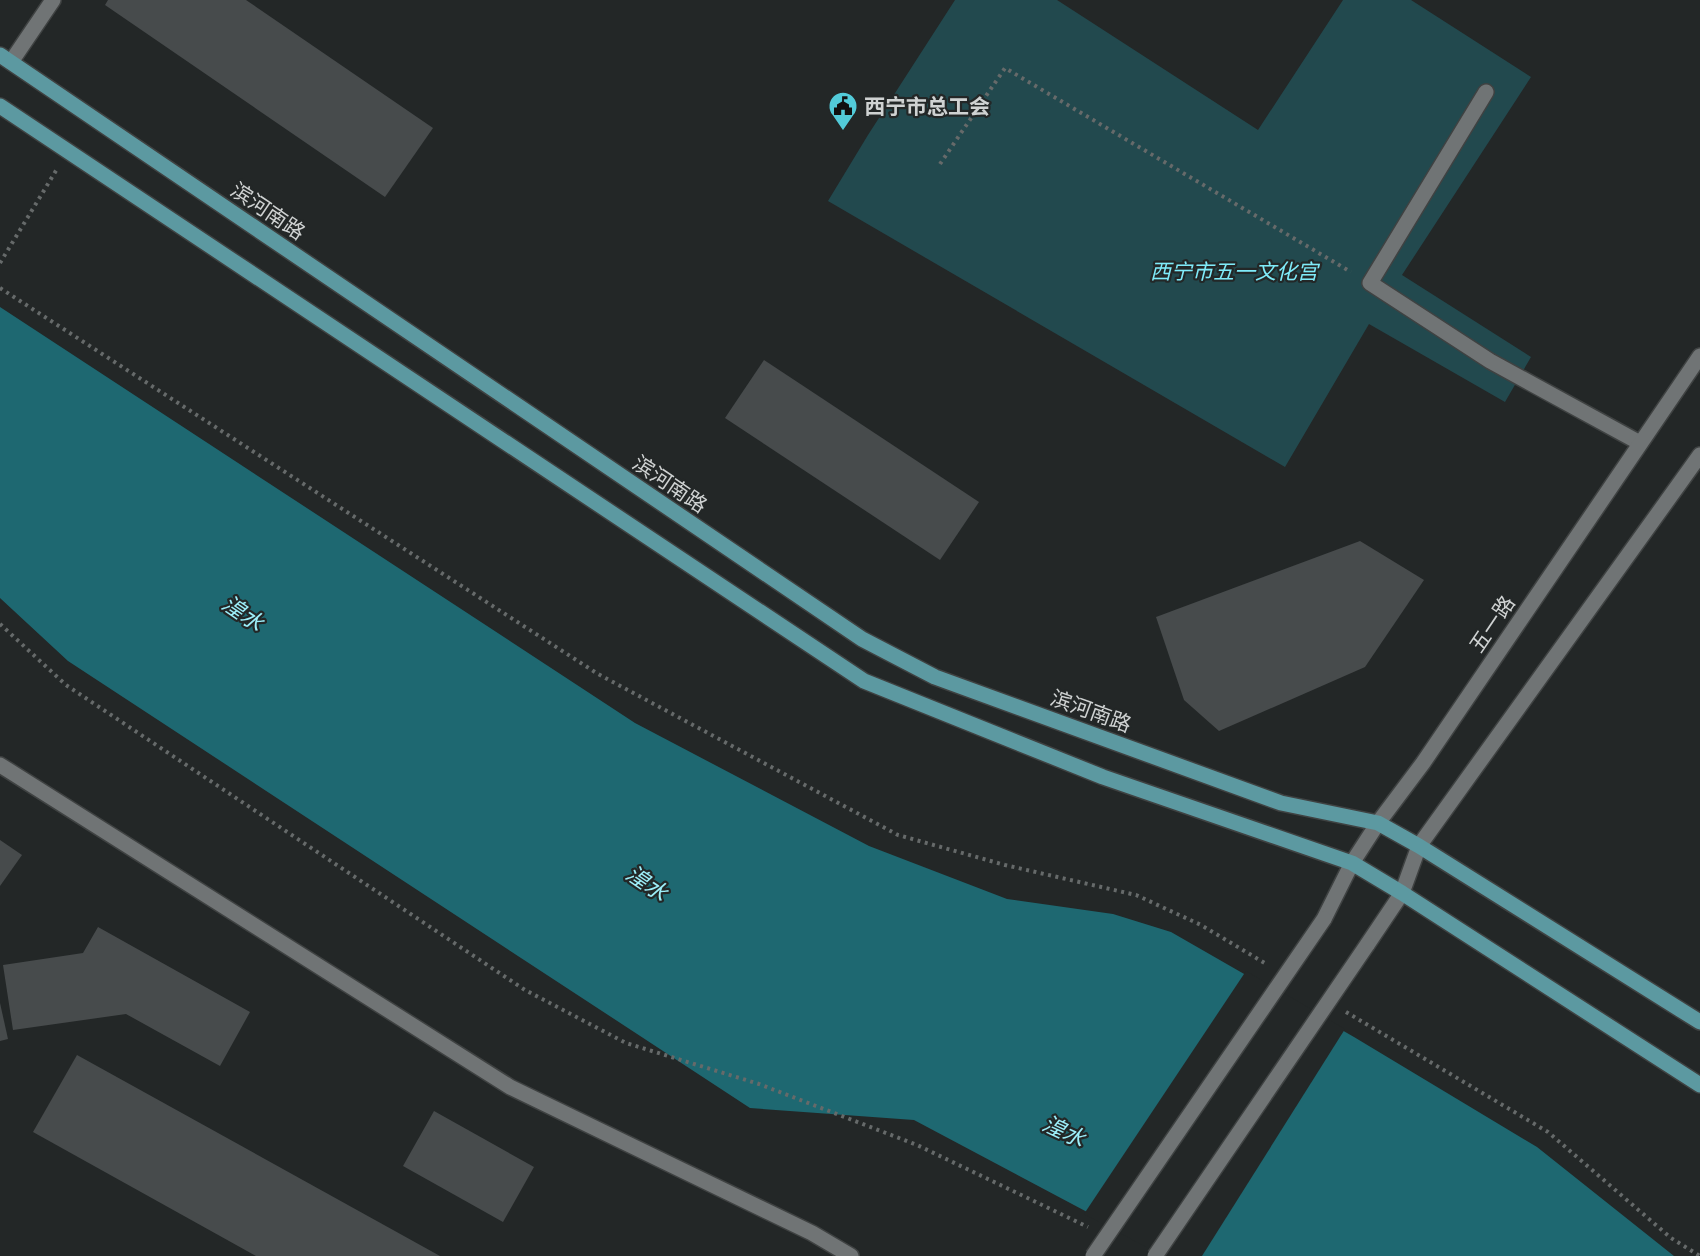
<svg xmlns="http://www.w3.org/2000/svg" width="1700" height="1256" font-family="'Source Serif 4','Noto Sans SC',serif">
  <rect width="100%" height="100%" fill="#232727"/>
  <!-- green -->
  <polygon fill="#22494e" points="955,0 1057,0 1258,130 1343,0 1411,0 1531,77 1402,275 1531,357 1505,402 1369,324 1285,467 828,201 868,135"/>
  <!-- water -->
  <polygon fill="#1e6871" points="0,307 635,723 869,846 1007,899 1113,914 1171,932 1354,1037 1537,1147 1674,1256 1170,1256 914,1120 750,1108 68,661 0,598"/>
  <!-- pier -->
  <polygon fill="#232727" points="1246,971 1345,1029 1202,1256 1163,1256 1084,1214"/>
  <!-- building -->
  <g fill="#474b4c">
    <polygon points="108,0 246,0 433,128 385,197 105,5"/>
    <polygon points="764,360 979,502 940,560 725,418"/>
    <polygon points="1360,541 1424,580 1365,667 1219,731 1184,700 1156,617"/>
    <polygon points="0,840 22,855 0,886"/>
    <polygon points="98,927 250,1012 220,1066 126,1014 13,1030 3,965 83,953"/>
    <polygon points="0,1003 8,1039 0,1041"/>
    <polygon points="77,1055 440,1256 256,1256 33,1132"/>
    <polygon points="434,1111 534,1167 503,1222 403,1166"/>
  </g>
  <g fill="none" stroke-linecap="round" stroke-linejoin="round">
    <!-- minor casing -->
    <g stroke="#3f4242" stroke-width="18">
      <g id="minor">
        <polyline points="11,62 53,0"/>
        <polyline points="1486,92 1370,283 1490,361 1640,443"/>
        <polyline points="0,765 510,1087 812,1233 851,1256"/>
        <polyline points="1324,919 1352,863 1378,823 1423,763 1700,356"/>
        <polyline points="1367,945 1402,893 1419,846 1700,455"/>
      </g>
    </g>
    <!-- major casing -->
    <g stroke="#3f4242" stroke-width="18">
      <g id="major">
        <polyline points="0,55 862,639 935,677 1281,803 1378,823 1419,846 1700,1022"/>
        <polyline points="0,106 864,681 1103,777 1352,863 1402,893 1700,1085"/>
      </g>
    </g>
    <!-- path -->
    <g stroke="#666a6a" stroke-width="4" stroke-dasharray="3 4.5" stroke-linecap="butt">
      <polyline points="940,164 1005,68 1351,272"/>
      <polyline points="0,263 57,169"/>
      <polyline points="0,288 598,674 898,835 1005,865 1136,895 1201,925 1268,965"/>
      <polyline points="0,624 66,685 525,990 626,1043 759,1084 917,1145 1088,1227"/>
      <polyline points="1346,1012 1548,1132 1671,1238 1700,1256"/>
    </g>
    <!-- minor -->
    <use href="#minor" stroke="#707475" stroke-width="15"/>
    <!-- major -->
    <use href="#major" stroke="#5c99a1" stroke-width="15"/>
    <!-- minor-bridge casing -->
    <g stroke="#3f4242" stroke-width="18" stroke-linecap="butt">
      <g id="minor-bridge">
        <polyline points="1093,1256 1324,919"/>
        <polyline points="1155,1256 1367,945"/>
      </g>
    </g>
    <!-- minor-bridge -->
    <use href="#minor-bridge" stroke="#707475" stroke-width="15"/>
  </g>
  <!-- icons -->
  <defs>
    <g id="civic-pin" transform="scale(1.5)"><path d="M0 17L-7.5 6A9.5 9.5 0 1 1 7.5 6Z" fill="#52cbd9" stroke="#232727"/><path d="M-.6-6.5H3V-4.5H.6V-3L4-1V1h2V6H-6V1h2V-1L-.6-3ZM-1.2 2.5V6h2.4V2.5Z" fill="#111"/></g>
  </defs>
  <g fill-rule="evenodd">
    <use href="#civic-pin" x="843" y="106"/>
  </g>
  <g text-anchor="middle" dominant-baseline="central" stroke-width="4.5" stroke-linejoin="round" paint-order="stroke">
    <!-- poi labels -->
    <g font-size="21" font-weight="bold" fill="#cfd2d2" stroke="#232727" text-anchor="start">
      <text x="864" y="106">西宁市总工会</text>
    </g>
    <!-- street labels -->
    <g font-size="21" fill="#cfd2d2" stroke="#232727">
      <text transform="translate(268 211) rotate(34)">滨河南路</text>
      <text transform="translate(670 484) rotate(34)">滨河南路</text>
      <text transform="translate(1492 624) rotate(-56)">五一路</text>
      <text transform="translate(1091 711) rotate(20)">滨河南路</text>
    </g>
    <!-- park labels -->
    <g font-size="21" font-style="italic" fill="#7febf9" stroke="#232727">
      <text x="1234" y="271">西宁市五一文化宫</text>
    </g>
    <!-- water labels -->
    <g font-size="22" font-style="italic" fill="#9deffa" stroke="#232727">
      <text transform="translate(243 613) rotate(34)">湟水</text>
      <text transform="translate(647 883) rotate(34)">湟水</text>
      <text transform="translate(1064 1131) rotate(25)">湟水</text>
    </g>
  </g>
</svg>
